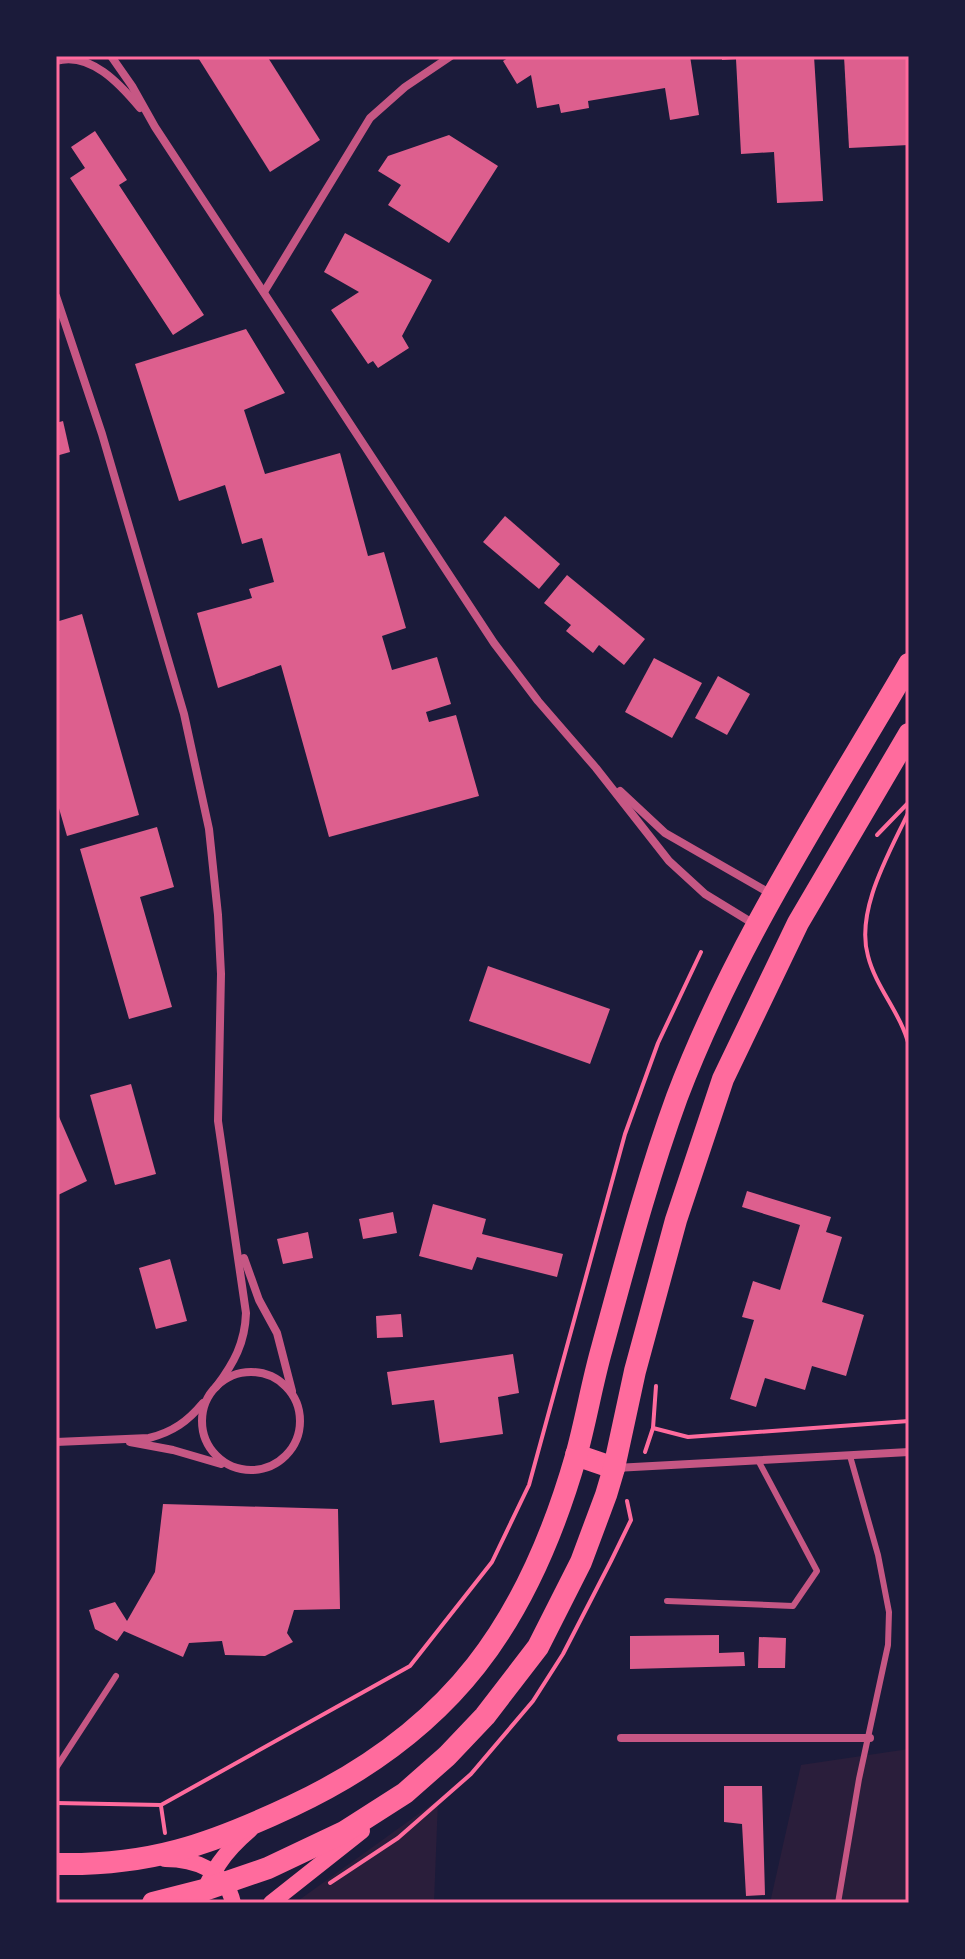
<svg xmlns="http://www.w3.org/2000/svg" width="965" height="1959" font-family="Barlow,sans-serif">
  <rect width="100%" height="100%" fill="#1b1b3a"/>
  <!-- green -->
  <g fill="#2a1e3b">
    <polygon points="909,1749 909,1903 770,1903 801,1765"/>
    <polygon points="438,1800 434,1903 295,1903"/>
  </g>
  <!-- building -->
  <g fill="#dd5f8e">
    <polygon points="197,56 267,56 320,140 270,172"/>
    <polygon points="511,56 690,56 699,115 670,120 665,88 588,101 589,108 561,113 559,104 537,108 531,75 517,84 503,61"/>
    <polygon points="722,56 814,56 823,201 777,203 774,152 741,154 736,59 722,60"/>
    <polygon points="844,56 909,56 909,145 849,148"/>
    <polygon points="95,131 127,180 119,185 204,315 173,335 70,178 85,168 71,147"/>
    <polygon points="449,135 498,166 449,243 388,205 401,185 378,171 388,156"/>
    <polygon points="345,233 432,280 402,336 409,348 378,368 373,361 368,364 331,310 359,292 324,272"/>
    <polygon points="246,329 285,393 244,410 265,474 340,453 368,556 384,552 406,628 382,636 392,670 437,657 451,704 426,712 429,722 456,715 479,796 329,837 281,665 218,688 197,613 252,598 249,589 274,582 262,538 242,544 225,485 179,501 135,364"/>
    <polygon points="63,421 70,452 56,456 56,423"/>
    <polygon points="505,516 560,564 539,589 483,542"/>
    <polygon points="567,575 645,639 624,665 599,645 593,653 566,631 571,625 544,603"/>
    <polygon points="82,614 139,815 67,836 56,798 56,622"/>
    <polygon points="654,658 702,683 672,738 625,712"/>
    <polygon points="718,676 750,694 727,735 695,718"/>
    <polygon points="157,827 174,887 140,897 172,1007 129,1019 80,849"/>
    <polygon points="488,966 610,1009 590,1064 469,1021"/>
    <polygon points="131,1084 156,1174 115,1185 90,1095"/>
    <polygon points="56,1110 87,1181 56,1196"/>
    <polygon points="747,1191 831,1217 826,1232 842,1237 822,1302 864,1315 846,1376 812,1366 805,1390 765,1378 756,1407 730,1399 754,1320 742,1317 753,1281 780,1290 800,1225 742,1207"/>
    <polygon points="433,1204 486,1219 482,1234 563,1254 557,1277 477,1257 472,1270 419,1256"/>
    <polygon points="393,1212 397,1233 363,1239 359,1219"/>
    <polygon points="308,1232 313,1258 283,1264 277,1239"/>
    <polygon points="170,1259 187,1321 156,1329 139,1268"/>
    <polygon points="401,1314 403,1337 377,1338 376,1316"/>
    <polygon points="513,1354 519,1393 498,1397 503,1434 440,1443 434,1400 392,1405 387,1372"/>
    <polygon points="163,1504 338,1509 340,1609 294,1610 287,1633 293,1642 265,1656 225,1655 222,1641 189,1643 183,1657 124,1631 117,1641 95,1629 89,1610 115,1602 127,1621 155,1572"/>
    <polygon points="719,1635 719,1653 744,1652 745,1666 630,1669 630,1636"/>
    <polygon points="759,1637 786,1638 785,1668 758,1668"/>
    <polygon points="724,1786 762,1786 765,1895 746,1896 742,1824 724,1822"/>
  </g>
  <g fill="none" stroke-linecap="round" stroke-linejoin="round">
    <!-- path -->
    <g stroke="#ff6b9d" stroke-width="4">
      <path d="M 909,811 C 890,852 855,910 868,956 C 876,988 901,1013 909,1046"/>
      <polyline points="877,835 909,802"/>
      <polyline points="653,1428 688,1437 909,1421"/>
      <polyline points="645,1452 653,1428 656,1386"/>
      <polyline points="56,1803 161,1805 410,1666 492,1562 529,1485 625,1134 658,1043 701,952"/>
      <polyline points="161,1806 165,1833"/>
      <polyline points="330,1883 398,1838 471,1774 533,1701 563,1654 611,1561 631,1520 627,1501"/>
    </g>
    <!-- service -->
    <g stroke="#c65784" stroke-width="6">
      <polyline points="667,1601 793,1606 817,1571 758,1460"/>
      <polyline points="56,1768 116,1676"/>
      <polyline points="838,1903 859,1779 888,1645 889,1612 878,1555 850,1456"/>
    </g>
    <!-- minor -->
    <g stroke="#c65784" stroke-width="8">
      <polyline points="111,56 132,86 155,127 494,643 538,701 596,768 669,861 705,894 754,924"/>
      <path d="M 56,61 C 90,51 120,84 140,108"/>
      <polyline points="264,292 370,118 405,87 451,56"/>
      <path d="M 56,296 L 102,434 L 184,714 L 209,829 L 218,915 L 221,974 L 218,1121 L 246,1313 C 245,1343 234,1363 216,1387"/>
      <polyline points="620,791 665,833 773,895"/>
      <polyline points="244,1258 259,1300 277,1333 292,1391"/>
      <circle cx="251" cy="1421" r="49"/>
      <path d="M 56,1442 L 149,1438 C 173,1432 188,1421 203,1403"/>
      <polyline points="130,1442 173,1450 221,1464"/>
      <polyline points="615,1468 909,1452"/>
      <polyline points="621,1738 870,1738"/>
    </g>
    <!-- secondary -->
    <g stroke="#ff6b9d" stroke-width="16">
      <path d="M 165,1859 C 195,1859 226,1870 233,1903"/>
      <path d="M 199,1903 C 212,1871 223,1853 250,1830"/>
      <polyline points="271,1903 362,1831"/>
    </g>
    <!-- trunk -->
    <g stroke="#ff6b9d" stroke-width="22">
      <polyline points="576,1455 614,1468"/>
      <path d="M 56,1864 C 149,1866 209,1845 292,1806 C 452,1731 528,1623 576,1456 C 586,1420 592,1383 602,1348 C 625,1264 647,1179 677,1097 C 735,944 827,805 909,664"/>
      <polyline points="153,1903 204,1890 268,1868 344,1832 405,1793 447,1756 485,1716 538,1647 581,1562 606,1495 614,1468 635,1371 676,1220 723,1079 798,923 909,734"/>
    </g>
  </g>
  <!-- border -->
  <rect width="965" height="1959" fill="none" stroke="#1b1b3a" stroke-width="116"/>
  <rect x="58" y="58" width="849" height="1843" fill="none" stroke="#ff6b9d" stroke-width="3"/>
</svg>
